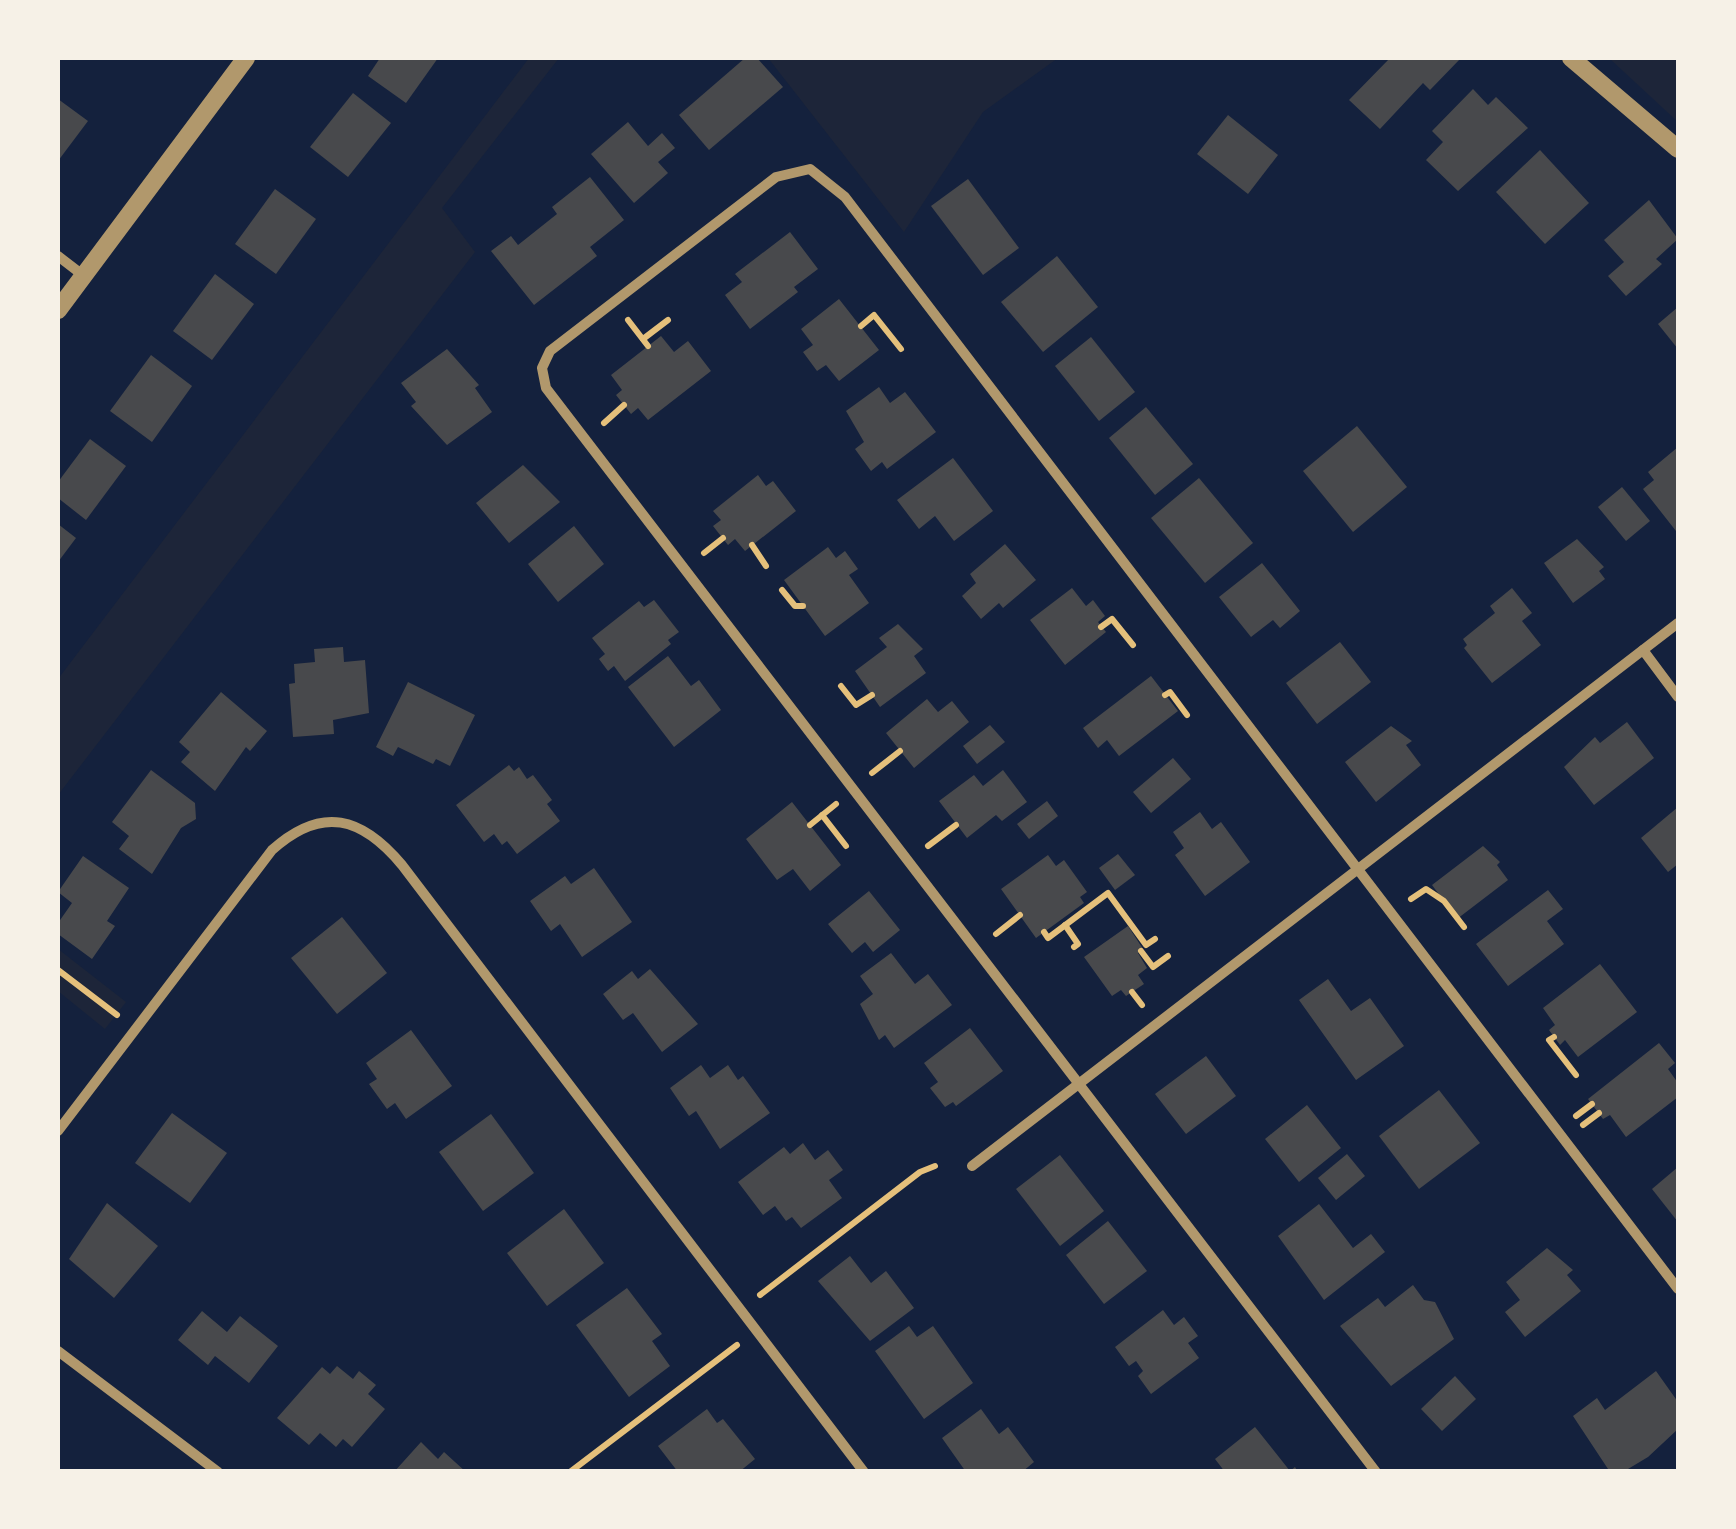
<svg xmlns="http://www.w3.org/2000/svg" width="1736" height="1529" font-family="Cabin,sans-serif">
  <rect width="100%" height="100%" fill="#14213d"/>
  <!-- green -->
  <g fill="#1d2539">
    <polygon points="529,58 559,58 442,208 475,252 58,795 58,679"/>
    <polygon points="768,58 1058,58 983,112 904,232"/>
    <polygon points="1609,58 1678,58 1678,122"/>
    <polygon points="58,949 126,1002 105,1029 58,991"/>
  </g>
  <!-- building -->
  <g fill="#48494c">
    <polygon points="380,58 438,58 406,103 368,76"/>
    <polygon points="745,58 757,58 783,87 709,150 679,115"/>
    <polygon points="1390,58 1461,58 1430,90 1423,83 1380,129 1349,100"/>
    <polygon points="1473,89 1488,105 1496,97 1528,128 1458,191 1426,160 1443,142 1432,131"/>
    <polygon points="353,93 391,123 348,177 310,147"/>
    <polygon points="58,99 88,121 58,161"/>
    <polygon points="1228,115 1278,155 1248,194 1197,154"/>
    <polygon points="628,122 648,146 662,133 675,148 658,162 668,173 634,203 591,154"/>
    <polygon points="1540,150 1589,203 1545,244 1496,192"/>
    <polygon points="590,177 624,220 590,247 597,256 534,305 491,251 511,236 518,245 557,214 552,207"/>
    <polygon points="968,179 1019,248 983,275 931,206"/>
    <polygon points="275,189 316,219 276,274 235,244"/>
    <polygon points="1649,200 1678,239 1656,259 1662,264 1626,296 1608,276 1624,262 1604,240"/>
    <polygon points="790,232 818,269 794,287 798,292 750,329 725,295 742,282 735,274"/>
    <polygon points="1057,256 1098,307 1043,352 1001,302"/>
    <polygon points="215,274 254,304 212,360 173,331"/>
    <polygon points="839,299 879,350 839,381 826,365 817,371 803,352 813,345 801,329"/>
    <polygon points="1678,307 1678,349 1658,324"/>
    <polygon points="661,336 674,352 688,341 711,371 648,420 638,408 631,414 616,395 622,390 611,375"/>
    <polygon points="1091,337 1135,392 1099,421 1055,366"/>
    <polygon points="447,349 479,385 475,388 492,412 447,445 411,406 416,402 401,383"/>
    <polygon points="151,355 192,386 152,442 110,411"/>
    <polygon points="879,387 890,403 905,392 936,432 887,469 882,462 871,471 855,449 864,442 846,411"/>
    <polygon points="1146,407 1193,464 1155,495 1109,438"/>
    <polygon points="1357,426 1407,487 1353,532 1303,471"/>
    <polygon points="90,439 126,466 86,520 58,498 58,482"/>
    <polygon points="1678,447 1678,529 1676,531 1643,489 1654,480 1648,472"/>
    <polygon points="953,458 993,511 954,541 935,516 919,529 897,500"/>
    <polygon points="523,465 560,502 509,543 476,503"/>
    <polygon points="758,475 766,486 773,481 796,511 745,551 735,539 728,545 713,526 721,520 713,511"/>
    <polygon points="1199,478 1253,543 1205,583 1151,518"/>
    <polygon points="1622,487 1650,521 1626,541 1598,507"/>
    <polygon points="58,524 76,538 58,562"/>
    <polygon points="574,526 604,564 558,602 528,564"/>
    <polygon points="1577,539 1604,567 1599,571 1605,579 1573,603 1544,563"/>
    <polygon points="1005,544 1036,580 1003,608 999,603 981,619 962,596 976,583 970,574"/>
    <polygon points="828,547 836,558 845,551 858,569 849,575 869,603 825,636 784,580"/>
    <polygon points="1262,563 1300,611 1280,628 1273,620 1251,637 1219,597"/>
    <polygon points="1072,588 1086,606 1093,600 1105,616 1098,622 1106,632 1065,665 1030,620"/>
    <polygon points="1512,588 1532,613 1522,621 1541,645 1492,683 1464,648 1467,645 1463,639 1495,613 1490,606"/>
    <polygon points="654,600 679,632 668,640 671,644 625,681 614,666 608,671 599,659 605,654 592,638 639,601 644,607"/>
    <polygon points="898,624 923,649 914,656 926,673 880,707 855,671 887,647 879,638"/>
    <polygon points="1340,642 1371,682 1317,724 1286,683"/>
    <polygon points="343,647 344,662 365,660 369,713 333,720 334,734 293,737 289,684 295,683 294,664 315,662 314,649"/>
    <polygon points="668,656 691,686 699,680 721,710 674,747 628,687"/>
    <polygon points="1151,676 1178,711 1119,756 1107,740 1098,748 1083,728"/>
    <polygon points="408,682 475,715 450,766 436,759 433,764 398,747 393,756 376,747"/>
    <polygon points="221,692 267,731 250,751 246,747 215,791 181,762 190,752 179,742"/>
    <polygon points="927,699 938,712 952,701 969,722 914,768 886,733"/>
    <polygon points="1627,722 1654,758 1594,805 1564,767 1595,737 1600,743"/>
    <polygon points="990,725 1005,742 977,764 963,746"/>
    <polygon points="1391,726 1412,741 1406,745 1421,765 1376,802 1345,762"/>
    <polygon points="1173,758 1191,779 1151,813 1133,792"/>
    <polygon points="509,765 514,771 519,767 527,779 533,775 552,800 547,804 560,821 517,854 507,841 502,845 494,834 484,842 456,805"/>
    <polygon points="151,770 195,803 196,819 181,828 152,874 119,849 129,836 112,822"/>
    <polygon points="1003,770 1027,802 1002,821 996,815 967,838 939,801 974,775 983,786"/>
    <polygon points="1047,801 1058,816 1029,839 1017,824"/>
    <polygon points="792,802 841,865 810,891 793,869 777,880 746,839"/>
    <polygon points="1678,807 1678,864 1668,872 1641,838"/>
    <polygon points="1200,812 1212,829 1221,822 1250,862 1205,896 1175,855 1184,848 1173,832"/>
    <polygon points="1483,846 1500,862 1497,865 1508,880 1457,919 1432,885"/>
    <polygon points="1118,854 1135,875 1115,890 1099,868"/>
    <polygon points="1048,855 1056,866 1064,860 1087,892 1080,897 1084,903 1036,938 1001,889"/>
    <polygon points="83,856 129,888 107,921 115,926 92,959 58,934 58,923 72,903 58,892"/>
    <polygon points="594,868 632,922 582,957 560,924 551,931 530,901 565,876 571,884"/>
    <polygon points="1548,890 1563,909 1547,921 1564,944 1508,986 1476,944"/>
    <polygon points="869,891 900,930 873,952 865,942 852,953 828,924"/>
    <polygon points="342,917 387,973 337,1014 291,958"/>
    <polygon points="1128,926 1143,949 1138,953 1147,968 1138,975 1144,984 1126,996 1121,990 1112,996 1084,957"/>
    <polygon points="891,953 915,984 928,974 952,1005 894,1048 885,1035 879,1040 860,1004 873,994 860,976"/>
    <polygon points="1600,964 1637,1012 1578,1057 1565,1040 1560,1045 1549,1030 1555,1025 1543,1008"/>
    <polygon points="650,969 698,1024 662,1052 633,1013 623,1020 603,994 632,971 638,979"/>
    <polygon points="1328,979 1351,1011 1370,998 1404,1046 1356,1080 1299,1000"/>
    <polygon points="970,1028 1003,1071 956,1106 953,1102 945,1107 930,1088 938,1082 924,1063"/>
    <polygon points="411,1030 452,1086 406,1119 395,1103 387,1109 369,1084 377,1079 366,1063"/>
    <polygon points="1659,1043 1675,1063 1668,1069 1678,1083 1678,1097 1626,1137 1610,1115 1603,1119 1588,1099"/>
    <polygon points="1206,1056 1236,1096 1186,1134 1155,1094"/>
    <polygon points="701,1065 710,1078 728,1065 738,1080 743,1076 770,1113 720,1149 696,1111 689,1116 670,1088"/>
    <polygon points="1439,1090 1480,1143 1419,1189 1379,1136"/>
    <polygon points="1307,1105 1341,1148 1299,1182 1265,1139"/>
    <polygon points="172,1113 227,1153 190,1203 135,1163"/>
    <polygon points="491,1114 534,1173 483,1211 439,1152"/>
    <polygon points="803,1143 815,1160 828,1150 843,1170 829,1180 842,1198 801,1228 792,1217 786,1221 775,1206 763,1215 738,1182 784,1147 790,1154"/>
    <polygon points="1347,1154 1365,1176 1336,1200 1318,1178"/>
    <polygon points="1060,1155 1104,1211 1060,1246 1016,1189"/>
    <polygon points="1678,1167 1678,1222 1652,1189"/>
    <polygon points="107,1203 158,1246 114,1298 69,1259"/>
    <polygon points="1319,1204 1353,1248 1371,1234 1385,1252 1324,1300 1278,1236"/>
    <polygon points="564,1209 604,1263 547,1306 507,1253"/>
    <polygon points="1108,1221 1147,1271 1104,1304 1066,1255"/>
    <polygon points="1547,1248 1573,1270 1567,1275 1581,1291 1525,1337 1505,1312 1520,1300 1506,1282"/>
    <polygon points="850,1256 871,1283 886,1271 914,1308 870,1341 818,1281"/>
    <polygon points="1413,1285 1424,1300 1435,1302 1454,1339 1391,1386 1340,1326 1378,1298 1385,1307"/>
    <polygon points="627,1288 662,1334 652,1341 670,1366 629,1397 576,1325"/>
    <polygon points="1163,1310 1174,1325 1184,1317 1198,1336 1188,1343 1199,1358 1151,1394 1138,1376 1143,1371 1136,1361 1129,1366 1115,1347"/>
    <polygon points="202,1311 227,1332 240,1316 278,1346 249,1383 215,1356 208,1365 178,1340"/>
    <polygon points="909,1326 917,1337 933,1326 973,1383 924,1419 875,1351"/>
    <polygon points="337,1366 353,1379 359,1371 376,1385 368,1394 385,1409 352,1447 343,1439 336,1447 320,1433 309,1445 277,1418 322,1367 330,1374"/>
    <polygon points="1656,1371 1678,1402 1678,1429 1648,1457 1623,1472 1610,1472 1573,1416 1597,1398 1605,1410"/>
    <polygon points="1455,1376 1476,1399 1442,1431 1421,1409"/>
    <polygon points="707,1409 717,1423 723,1419 755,1459 739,1472 678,1472 658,1446"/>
    <polygon points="981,1409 999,1434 1008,1427 1034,1462 1022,1472 966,1472 942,1438"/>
    <polygon points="1255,1427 1290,1471 1295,1467 1298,1472 1225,1472 1215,1459"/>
    <polygon points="421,1442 438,1459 444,1452 466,1472 394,1472"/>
  </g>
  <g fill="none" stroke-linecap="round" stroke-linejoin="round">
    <!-- path -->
    <g stroke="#e5c07b" stroke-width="6">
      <polyline points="628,320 648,346"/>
      <polyline points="861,326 874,315 901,349"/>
      <polyline points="643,339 668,320"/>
      <polyline points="604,423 624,405"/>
      <polyline points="752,545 766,566"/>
      <polyline points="704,553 723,538"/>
      <polyline points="782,590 795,606 803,606"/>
      <polyline points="1101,627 1112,619 1133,645"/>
      <polyline points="841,686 856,705 872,695"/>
      <polyline points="1165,695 1170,692 1187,715"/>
      <polyline points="872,773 900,751"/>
      <polyline points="822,815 846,846"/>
      <polyline points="810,825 836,804"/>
      <polyline points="928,846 956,825"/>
      <polyline points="1411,899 1426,889 1444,901 1464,927"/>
      <polyline points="1065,925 1078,944 1074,947"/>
      <polyline points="1044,932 1048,938 1108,893 1146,945 1155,939"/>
      <polyline points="996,934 1020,915"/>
      <polyline points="1141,951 1153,967 1168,956"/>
      <polyline points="58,970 117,1015"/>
      <polyline points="1132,992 1142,1005"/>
      <polyline points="1554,1037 1549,1040 1576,1075"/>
      <polyline points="1576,1116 1592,1104"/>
      <polyline points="1583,1125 1599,1113"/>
      <polyline points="760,1295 920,1172 935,1166"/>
      <polyline points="570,1472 737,1345"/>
    </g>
    <!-- minor -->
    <g stroke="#b1986c" stroke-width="10">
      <polyline points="58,256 84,276"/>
      <polyline points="1643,650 1678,697"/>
      <path d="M 58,1131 L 272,850 C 322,805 362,817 402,865 L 864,1472"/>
      <polyline points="972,1166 1678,623"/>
      <polyline points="58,1351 218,1472"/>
      <polyline points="1376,1472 546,388 542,368 550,351 776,177 810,169 845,197 1678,1289"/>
    </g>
    <!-- tertiary -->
    <g stroke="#b1986c" stroke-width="18">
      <polyline points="1571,58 1678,149"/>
      <polyline points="58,310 246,58"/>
    </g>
  </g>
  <!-- border -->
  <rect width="1736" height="1529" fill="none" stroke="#f6f1e7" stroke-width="120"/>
</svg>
